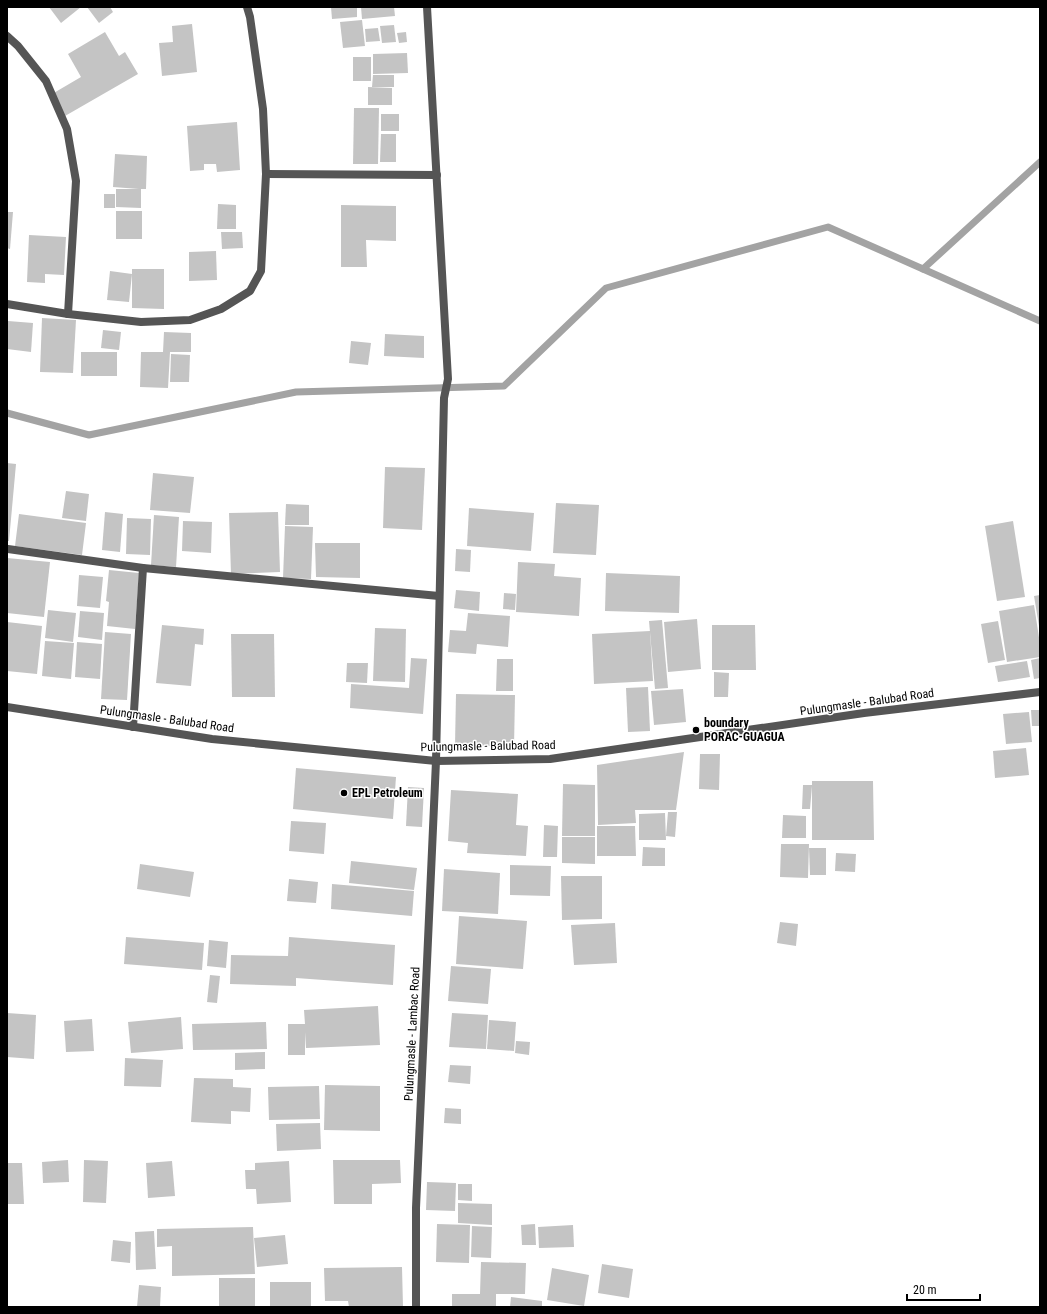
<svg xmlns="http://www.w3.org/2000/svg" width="1047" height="1314" font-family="'Roboto Condensed',sans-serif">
  <rect width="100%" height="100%" fill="#fff"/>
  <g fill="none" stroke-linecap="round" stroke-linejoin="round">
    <!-- stream -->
    <g stroke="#a3a3a3" stroke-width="7">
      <polyline points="923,269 1040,321"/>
      <polyline points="7,413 89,435 296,392 504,386 606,288 828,227 923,269 1040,162"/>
    </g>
  </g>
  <!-- building -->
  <g fill="#c4c4c4">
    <polygon points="49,7 81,7 61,23"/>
    <polygon points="87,7 110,7 113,12 99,23"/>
    <polygon points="331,7 357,7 357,17 332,19"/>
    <polygon points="361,7 394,7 395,16 362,19"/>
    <polygon points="362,20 365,46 343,48 340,22"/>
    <polygon points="192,24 197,72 162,76 159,43 173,42 172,26"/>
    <polygon points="394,25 396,42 382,43 380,26"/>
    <polygon points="378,28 380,41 366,42 365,29"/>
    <polygon points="105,32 119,56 125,52 138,74 65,116 52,94 81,77 68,54"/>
    <polygon points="406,32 407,42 399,43 397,33"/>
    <polygon points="407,53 408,73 373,74 373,54"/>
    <rect x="353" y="57" width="18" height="24"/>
    <polygon points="373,75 394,75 394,87 372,87"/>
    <polygon points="368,87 392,88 392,105 368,105"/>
    <polygon points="354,108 379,108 378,164 353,164"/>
    <rect x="381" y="114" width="18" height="17"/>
    <polygon points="237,122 240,170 217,172 216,164 204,164 204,170 190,171 187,126"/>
    <polygon points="381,134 396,134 396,162 380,162"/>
    <polygon points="115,154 147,156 146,189 141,189 141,208 116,207 116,189 139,189 113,187"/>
    <rect x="104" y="194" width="11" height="14"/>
    <polygon points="218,204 236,205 236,229 217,229"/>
    <polygon points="341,205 396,206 396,241 366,240 367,267 341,267"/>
    <rect x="116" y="211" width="26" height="28"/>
    <polygon points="7,212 13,212 10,249 7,248"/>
    <polygon points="221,232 242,232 243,248 222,249"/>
    <polygon points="29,235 66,237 64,275 45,274 45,283 27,282"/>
    <polygon points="216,251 217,280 189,281 189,252"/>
    <polygon points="132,269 164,269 164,309 132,308"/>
    <polygon points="110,271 132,274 129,302 107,300"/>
    <polygon points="42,318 76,320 73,373 40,372"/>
    <polygon points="8,321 33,323 31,352 7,349"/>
    <polygon points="103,330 121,332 119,350 101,348"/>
    <polygon points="164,332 191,333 191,352 170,352 168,388 140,387 141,352 163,352"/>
    <polygon points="385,334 424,336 424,358 384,356"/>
    <polygon points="351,341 371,343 368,365 349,363"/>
    <rect x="81" y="352" width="36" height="24"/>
    <polygon points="171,354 190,355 189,382 170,382"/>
    <polygon points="7,463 16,464 9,541 7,541"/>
    <polygon points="385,467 425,468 422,530 383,528"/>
    <polygon points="153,473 194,477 190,513 150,510"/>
    <polygon points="66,491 89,494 86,521 62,518"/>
    <polygon points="556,503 599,505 596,555 553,553"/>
    <polygon points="286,504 309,505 309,525 285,525"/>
    <polygon points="469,508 534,513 531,551 467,546"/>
    <polygon points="105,512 123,514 120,552 102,550"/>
    <polygon points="278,512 280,572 231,574 229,513"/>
    <polygon points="19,514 86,523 82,555 15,546"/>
    <polygon points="154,515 179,517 176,567 151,565"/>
    <polygon points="127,518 151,519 150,555 126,554"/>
    <polygon points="183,521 212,522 211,553 182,551"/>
    <polygon points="1013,521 1025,597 997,601 985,526"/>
    <polygon points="285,526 313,527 311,579 283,578"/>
    <polygon points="315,543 360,543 360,578 316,577"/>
    <polygon points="456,549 471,550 470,572 455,571"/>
    <polygon points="7,558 50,562 44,617 7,613"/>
    <polygon points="518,562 555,564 554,576 581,578 579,616 516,612"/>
    <polygon points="109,570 139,573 135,629 107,626 109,602 106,601"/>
    <polygon points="606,573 680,576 679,613 605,611"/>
    <polygon points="79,575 103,577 100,608 77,606"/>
    <polygon points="456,590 480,592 479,611 454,608"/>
    <polygon points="504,593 516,594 515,610 503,609"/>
    <polygon points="1040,595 1040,626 1039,626 1034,596"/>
    <polygon points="1034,605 1040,644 1040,657 1007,662 999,611"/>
    <polygon points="48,610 76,613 73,642 45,638"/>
    <polygon points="80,611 104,613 102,640 78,637"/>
    <polygon points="468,613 510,616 508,647 477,644 476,654 448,652 450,630 466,631"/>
    <polygon points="697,619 701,669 668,672 664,622"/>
    <polygon points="662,620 668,688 655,689 649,621"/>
    <polygon points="998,621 1005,660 988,663 981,624"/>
    <polygon points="7,622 42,626 37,674 7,671"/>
    <polygon points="162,625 204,629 203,645 195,644 191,686 156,683"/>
    <polygon points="712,625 755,625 756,670 712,670"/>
    <polygon points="375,628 406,629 405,682 373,681"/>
    <polygon points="650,631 653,681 594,684 592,634"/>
    <polygon points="105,632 131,634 127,700 101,699"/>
    <polygon points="231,634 274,634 275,697 232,697"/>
    <polygon points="45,641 74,643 71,679 42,676"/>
    <polygon points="77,642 102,644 100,679 75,677"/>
    <polygon points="411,658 427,659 423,714 350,708 351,684 409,688"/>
    <polygon points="1040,658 1040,678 1034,679 1031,660"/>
    <polygon points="497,659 513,659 513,691 496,691"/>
    <polygon points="1027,661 1030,677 998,682 995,666"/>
    <polygon points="347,663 368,663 367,683 346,682"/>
    <polygon points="714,672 729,673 728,697 714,697"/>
    <polygon points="648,687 650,731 628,732 626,688"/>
    <polygon points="683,689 686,722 654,725 651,691"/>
    <polygon points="456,694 515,695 514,747 455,745"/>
    <polygon points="1031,710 1040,710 1040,726 1032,726"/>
    <polygon points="1029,712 1032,742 1006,744 1003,714"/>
    <polygon points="1026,748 1029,775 995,778 993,751"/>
    <polygon points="684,752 676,810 635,810 636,823 598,825 597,765"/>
    <polygon points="700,754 720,754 719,790 699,789"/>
    <polygon points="296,768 396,777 393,819 293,809"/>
    <polygon points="812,781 873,781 874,840 812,840 812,786 810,809 802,809 803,785 812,785"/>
    <polygon points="563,784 595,785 595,836 562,836"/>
    <polygon points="408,787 424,788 422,827 406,826"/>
    <polygon points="451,790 518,794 516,825 528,826 526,856 467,853 468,843 448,841"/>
    <polygon points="668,812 677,812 675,837 666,836"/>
    <polygon points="665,813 666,840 639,840 639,814"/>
    <polygon points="783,815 806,816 806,838 782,838"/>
    <polygon points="291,821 326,823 324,854 289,851"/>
    <polygon points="544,825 558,826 557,857 543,857"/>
    <polygon points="597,826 635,826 636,856 597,856"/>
    <polygon points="562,837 595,837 595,864 562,863"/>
    <polygon points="781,844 809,844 808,878 780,877"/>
    <polygon points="643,847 665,848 665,866 642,866"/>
    <polygon points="809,848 826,848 826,875 810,875"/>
    <polygon points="836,853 856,854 855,872 835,871"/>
    <polygon points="351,861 417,868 414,890 349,883"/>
    <polygon points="140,864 194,872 190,897 137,889"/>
    <polygon points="510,865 551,866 550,896 510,895"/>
    <polygon points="444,869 500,873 498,914 442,911"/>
    <polygon points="561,876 602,876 602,919 562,920"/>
    <polygon points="289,879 318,882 316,903 287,901"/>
    <polygon points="332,884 414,891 412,916 331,909"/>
    <polygon points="459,916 527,921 523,969 456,964"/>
    <polygon points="780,922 798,924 796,946 777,943"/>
    <polygon points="615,923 617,963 574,965 571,925"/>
    <polygon points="126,937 204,943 202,970 124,964"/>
    <polygon points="289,937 395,945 393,985 296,978 296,986 230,984 231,955 288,956"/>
    <polygon points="209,940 228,942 226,968 207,966"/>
    <polygon points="451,966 491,969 488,1004 448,1001"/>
    <polygon points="210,975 220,976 217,1003 207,1002"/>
    <polygon points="378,1006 380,1045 306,1048 305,1032 305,1055 288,1055 288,1024 305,1024 304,1010"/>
    <polygon points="7,1013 36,1015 34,1059 7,1057"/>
    <polygon points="452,1013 488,1015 486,1049 449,1047"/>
    <polygon points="181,1017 183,1049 131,1053 128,1022"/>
    <polygon points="92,1019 94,1051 66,1052 64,1021"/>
    <polygon points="489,1020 516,1022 514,1051 487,1049"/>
    <polygon points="266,1022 267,1049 193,1050 192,1024"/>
    <polygon points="516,1041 530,1042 529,1055 515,1053"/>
    <polygon points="265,1052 265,1069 235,1070 235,1053"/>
    <polygon points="125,1058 163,1060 161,1087 124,1086"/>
    <polygon points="450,1065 471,1066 470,1084 448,1082"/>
    <polygon points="194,1078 233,1079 233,1087 251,1088 250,1112 231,1111 231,1124 191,1122"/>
    <polygon points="325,1085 380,1086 380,1131 324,1130"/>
    <polygon points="319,1086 320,1119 269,1120 268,1087"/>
    <polygon points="445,1108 461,1109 461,1124 444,1123"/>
    <polygon points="320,1123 321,1149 277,1151 276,1124"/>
    <polygon points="68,1160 69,1182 43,1183 42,1162"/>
    <polygon points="84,1160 108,1161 106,1203 83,1202"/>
    <polygon points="333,1160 400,1160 401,1183 372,1184 372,1204 334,1204"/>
    <polygon points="172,1161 175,1196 148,1198 146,1163"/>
    <polygon points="289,1161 291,1202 257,1204 256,1189 246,1189 245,1170 255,1170 255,1163"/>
    <polygon points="7,1163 22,1163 24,1204 7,1204"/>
    <polygon points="427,1182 456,1183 455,1211 426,1210"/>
    <polygon points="458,1184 472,1184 472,1201 458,1200"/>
    <polygon points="458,1203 492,1204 492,1225 458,1223"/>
    <polygon points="437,1224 470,1225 469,1263 436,1262"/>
    <polygon points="535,1224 536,1245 522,1245 521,1225"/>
    <polygon points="573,1225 574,1247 539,1248 538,1227"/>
    <polygon points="472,1226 492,1227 491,1258 471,1257"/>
    <polygon points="253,1227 255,1274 172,1276 172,1246 157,1247 157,1229"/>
    <polygon points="154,1231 156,1269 136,1270 135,1232"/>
    <polygon points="285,1235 288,1264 257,1267 254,1238"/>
    <polygon points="113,1240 131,1242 130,1263 111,1261"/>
    <polygon points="481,1262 526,1263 525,1294 496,1294 496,1307 452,1307 452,1294 480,1294"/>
    <polygon points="602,1264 633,1269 629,1298 598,1293"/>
    <polygon points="402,1267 403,1307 349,1307 348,1301 325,1301 324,1268"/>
    <polygon points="552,1268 589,1275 584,1306 547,1300"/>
    <rect x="219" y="1278" width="36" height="29"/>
    <rect x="270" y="1282" width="41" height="25"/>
    <polygon points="139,1285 161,1287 160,1307 137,1307"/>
    <polygon points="511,1297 542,1301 542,1307 510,1307"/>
  </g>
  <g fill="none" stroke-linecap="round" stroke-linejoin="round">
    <!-- minor -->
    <g stroke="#555" stroke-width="8">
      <polyline points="427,7 448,379 444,398 436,761"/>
      <polyline points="7,36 18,46 46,81 67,129 76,181 68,314"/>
      <polyline points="266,174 437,175"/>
      <polyline points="7,304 68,314 141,322 190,320 221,309 250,291 261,271 266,174 263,109 250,17 247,7"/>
      <polyline points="8,549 143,568 439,596"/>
      <polyline points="133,727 143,568"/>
    </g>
    <!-- tertiary -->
    <g stroke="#555" stroke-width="8">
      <polyline points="7,707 212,739 436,761 550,759 864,713 1040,692"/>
      <polyline points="416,1307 416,1208 436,761"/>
    </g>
  </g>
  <!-- markers -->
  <g fill="#000" stroke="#fff" stroke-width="1.5">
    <circle cx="696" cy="730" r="4"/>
    <circle cx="344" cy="793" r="4"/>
  </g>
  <g text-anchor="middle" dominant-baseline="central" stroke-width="3" stroke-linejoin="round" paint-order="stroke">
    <!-- street labels -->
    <g font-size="12" fill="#000" stroke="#fff">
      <text transform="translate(867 702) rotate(-8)">Pulungmasle - Balubad Road</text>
      <text transform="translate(167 719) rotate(8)">Pulungmasle - Balubad Road</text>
      <text transform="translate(488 746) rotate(-1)">Pulungmasle - Balubad Road</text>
      <text transform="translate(412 1034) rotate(-87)">Pulungmasle - Lambac Road</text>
    </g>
    <!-- poi labels -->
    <g font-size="12" font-weight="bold" fill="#000" stroke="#fff" text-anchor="start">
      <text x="704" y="723">boundary<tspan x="704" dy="14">PORAC-GUAGUA</tspan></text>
      <text x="352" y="793">EPL Petroleum</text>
    </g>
  </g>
  <!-- border -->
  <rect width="1047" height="1314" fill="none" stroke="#000000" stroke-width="16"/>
  <!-- scale -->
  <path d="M907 1294v6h73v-6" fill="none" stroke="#000000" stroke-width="2"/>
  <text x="913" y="1294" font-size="12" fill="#000000" stroke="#ffffff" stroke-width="3" paint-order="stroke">20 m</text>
</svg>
